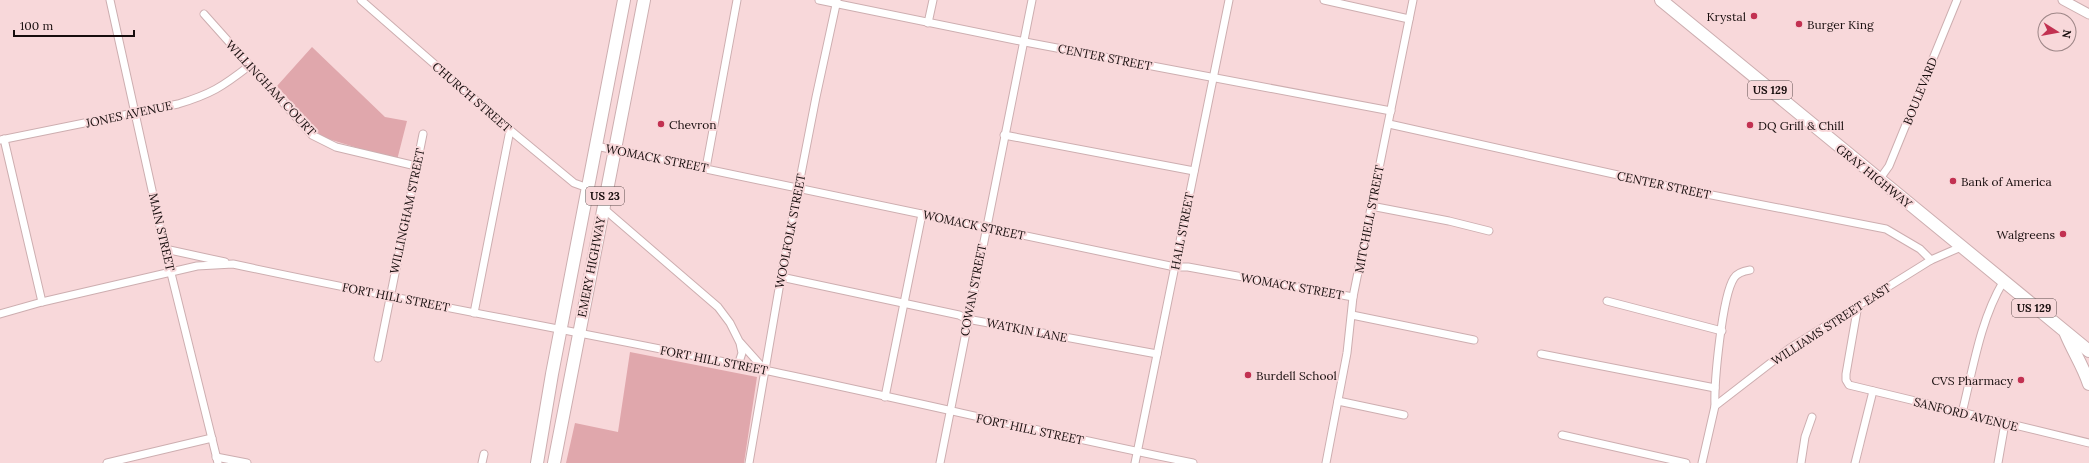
<svg xmlns="http://www.w3.org/2000/svg" width="2089" height="463" font-family="Lora,serif">
  <rect width="100%" height="100%" fill="#f8d8da"/>
  <!-- green -->
  <g fill="#e0a7ac">
    <polygon points="312,47 385,117 407,121 397,160 322,137 277,86"/>
    <polygon points="630,352 757,377 744,463 566,463 575,423 618,432"/>
  </g>
  <g fill="none" stroke-linecap="round" stroke-linejoin="round">
    <!-- minor casing -->
    <g stroke="#cdaeb0" stroke-width="9">
      <g id="minor">
        <polyline points="110,0 165,249 218,463"/>
        <polyline points="361,0 510,130 574,183 588,188"/>
        <polyline points="819,0 1025,42 1391,111"/>
        <polyline points="1324,0 1409,19"/>
        <polyline points="204,14 312,135 336,147 416,166"/>
        <polyline points="928,23 933,0"/>
        <polyline points="1389,124 1681,189 1886,229 1920,249 1931,260"/>
        <polyline points="1004,135 1194,171"/>
        <polyline points="4,139 42,302"/>
        <path d="M 0,140 L 178,104 C 211,94 222,87 249,66"/>
        <polyline points="596,146 1175,267 1188,267 1353,297"/>
        <polyline points="706,168 737,0"/>
        <polyline points="1879,180 1889,166 1957,0"/>
        <polyline points="1371,206 1449,221 1489,231"/>
        <polyline points="603,208 718,307 730,323 739,341 765,370"/>
        <polyline points="165,249 225,262"/>
        <polyline points="781,277 959,315 967,319 1157,354"/>
        <polyline points="1607,301 1722,331"/>
        <polyline points="1858,305 1846,374 1846,380 1849,385 2089,443"/>
        <polyline points="474,313 510,130"/>
        <path d="M 0,314 L 42,302 L 197,266 L 233,264 C 409,302 587,333 764,370 C 908,400 1050,434 1193,463"/>
        <polyline points="1352,315 1474,340"/>
        <polyline points="1541,354 1715,388"/>
        <polyline points="378,358 423,134"/>
        <polyline points="738,365 742,353 740,343"/>
        <polyline points="885,397 922,214"/>
        <polyline points="1338,401 1404,415"/>
        <path d="M 1715,406 C 1714,383 1722,296 1734,278 C 1737,273 1744,271 1750,270"/>
        <path d="M 1962,413 C 1973,369 1980,321 2003,282"/>
        <polyline points="1562,435 1686,463"/>
        <polyline points="216,457 247,463"/>
        <polyline points="107,463 212,438"/>
        <polyline points="482,463 484,454"/>
        <polyline points="749,463 781,277 816,97 837,0"/>
        <polyline points="940,463 1032,0"/>
        <polyline points="1135,463 1229,0"/>
        <polyline points="1326,463 1347,353 1353,297 1413,0"/>
        <polyline points="1702,463 1715,406 1790,348 1931,260 1961,247"/>
        <polyline points="1801,463 1805,437 1812,417"/>
        <polyline points="1855,463 1873,391"/>
        <polyline points="1998,463 2005,423"/>
      </g>
    </g>
    <!-- tertiary casing -->
    <g stroke="#cdaeb0" stroke-width="11">
      <polyline id="tertiary" points="2063,0 2089,14"/>
    </g>
    <!-- trunk casing -->
    <g stroke="#cdaeb0" stroke-width="14">
      <g id="trunk">
        <polyline points="1661,0 2089,351"/>
        <path d="M 2066,334 C 2073,351 2083,366 2089,384"/>
        <polyline points="537,463 552,374 624,0"/>
        <polyline points="554,463 644,0"/>
      </g>
    </g>
    <!-- minor -->
    <use href="#minor" stroke="#fff" stroke-width="7"/>
    <!-- tertiary -->
    <use href="#tertiary" stroke="#fff" stroke-width="9"/>
    <!-- trunk -->
    <use href="#trunk" stroke="#fff" stroke-width="12"/>
  </g>
  <!-- markers -->
  <g fill="#c23151" stroke="#f8d8da" stroke-width="1.5">
    <circle cx="1754" cy="16" r="4"/>
    <circle cx="1799" cy="24" r="4"/>
    <circle cx="661" cy="124" r="4"/>
    <circle cx="1750" cy="125" r="4"/>
    <circle cx="1953" cy="181" r="4"/>
    <circle cx="2063" cy="234" r="4"/>
    <circle cx="1248" cy="375" r="4"/>
    <circle cx="2021" cy="380" r="4"/>
  </g>
  <g text-anchor="middle" dominant-baseline="central" stroke-width="4" stroke-linejoin="round" paint-order="stroke">
    <!-- shield labels -->
    <g fill="#f8d8da" stroke="#5a4a4a" stroke-width="1">
      <rect x="1748" y="81" width="44" height="18" rx="3"/>
      <rect x="586" y="187" width="38" height="18" rx="3"/>
      <rect x="2012" y="299" width="44" height="18" rx="3"/>
    </g>
    <g font-size="11" font-weight="bold" fill="#170d0d">
      <text x="1770" y="90">US 129</text>
      <text x="605" y="196">US 23</text>
      <text x="2034" y="308">US 129</text>
    </g>
    <!-- poi labels -->
    <g font-size="12" fill="#170d0d" stroke="#f8d8da" text-anchor="start">
      <text x="1746" y="16" text-anchor="end">Krystal</text>
      <text x="1807" y="24">Burger King</text>
      <text x="669" y="124">Chevron</text>
      <text x="1758" y="125">DQ Grill &amp; Chill</text>
      <text x="1961" y="181">Bank of America</text>
      <text x="2055" y="234" text-anchor="end">Walgreens</text>
      <text x="1256" y="375">Burdell School</text>
      <text x="2013" y="380" text-anchor="end">CVS Pharmacy</text>
    </g>
    <!-- street labels -->
    <g font-size="12" fill="#170d0d" stroke="#f8d8da">
      <text transform="translate(1105 57) rotate(11)">CENTER STREET</text>
      <text transform="translate(271 88) rotate(47)">WILLINGHAM COURT</text>
      <text transform="translate(1920 91) rotate(-68)">BOULEVARD</text>
      <text transform="translate(472 97) rotate(41)">CHURCH STREET</text>
      <text transform="translate(129 114) rotate(-12)">JONES AVENUE</text>
      <text transform="translate(657 158) rotate(11)">WOMACK STREET</text>
      <text transform="translate(1874 176) rotate(39)">GRAY HIGHWAY</text>
      <text transform="translate(1664 185) rotate(12)">CENTER STREET</text>
      <text transform="translate(407 211) rotate(-78)">WILLINGHAM STREET</text>
      <text transform="translate(1369 219) rotate(-79)">MITCHELL STREET</text>
      <text transform="translate(974 225) rotate(12)">WOMACK STREET</text>
      <text transform="translate(790 231) rotate(-79)">WOOLFOLK STREET</text>
      <text transform="translate(1182 231) rotate(-79)">HALL STREET</text>
      <text transform="translate(162 232) rotate(77)">MAIN STREET</text>
      <text transform="translate(591 267) rotate(-79)">EMERY HIGHWAY</text>
      <text transform="translate(1292 286) rotate(10)">WOMACK STREET</text>
      <text transform="translate(973 290) rotate(-79)">COWAN STREET</text>
      <text transform="translate(396 297) rotate(11)">FORT HILL STREET</text>
      <text transform="translate(1831 324) rotate(-33)">WILLIAMS STREET EAST</text>
      <text transform="translate(1027 330) rotate(11)">WATKIN LANE</text>
      <text transform="translate(714 360) rotate(11)">FORT HILL STREET</text>
      <text transform="translate(1966 414) rotate(14)">SANFORD AVENUE</text>
      <text transform="translate(1030 429) rotate(12)">FORT HILL STREET</text>
    </g>
  </g>
  <!-- north arrow -->
  <g transform="translate(2057 32) rotate(101)"><circle r="19" fill="#f8d8da" stroke="#9e8788"/>
  <path d="M0-3L7 15L0 10L-7 15Z" fill="#c23151"/>
  <text y="-6" font-size="11" font-weight="bold" text-anchor="middle" fill="#170d0d">N</text>
  </g>
  <!-- scale -->
  <path d="M14 30v6h120v-6" fill="none" stroke="#170d0d" stroke-width="2"/>
  <text x="20" y="30" font-size="12" fill="#170d0d" stroke="#f8d8da" stroke-width="3" paint-order="stroke">100 m</text>
</svg>
